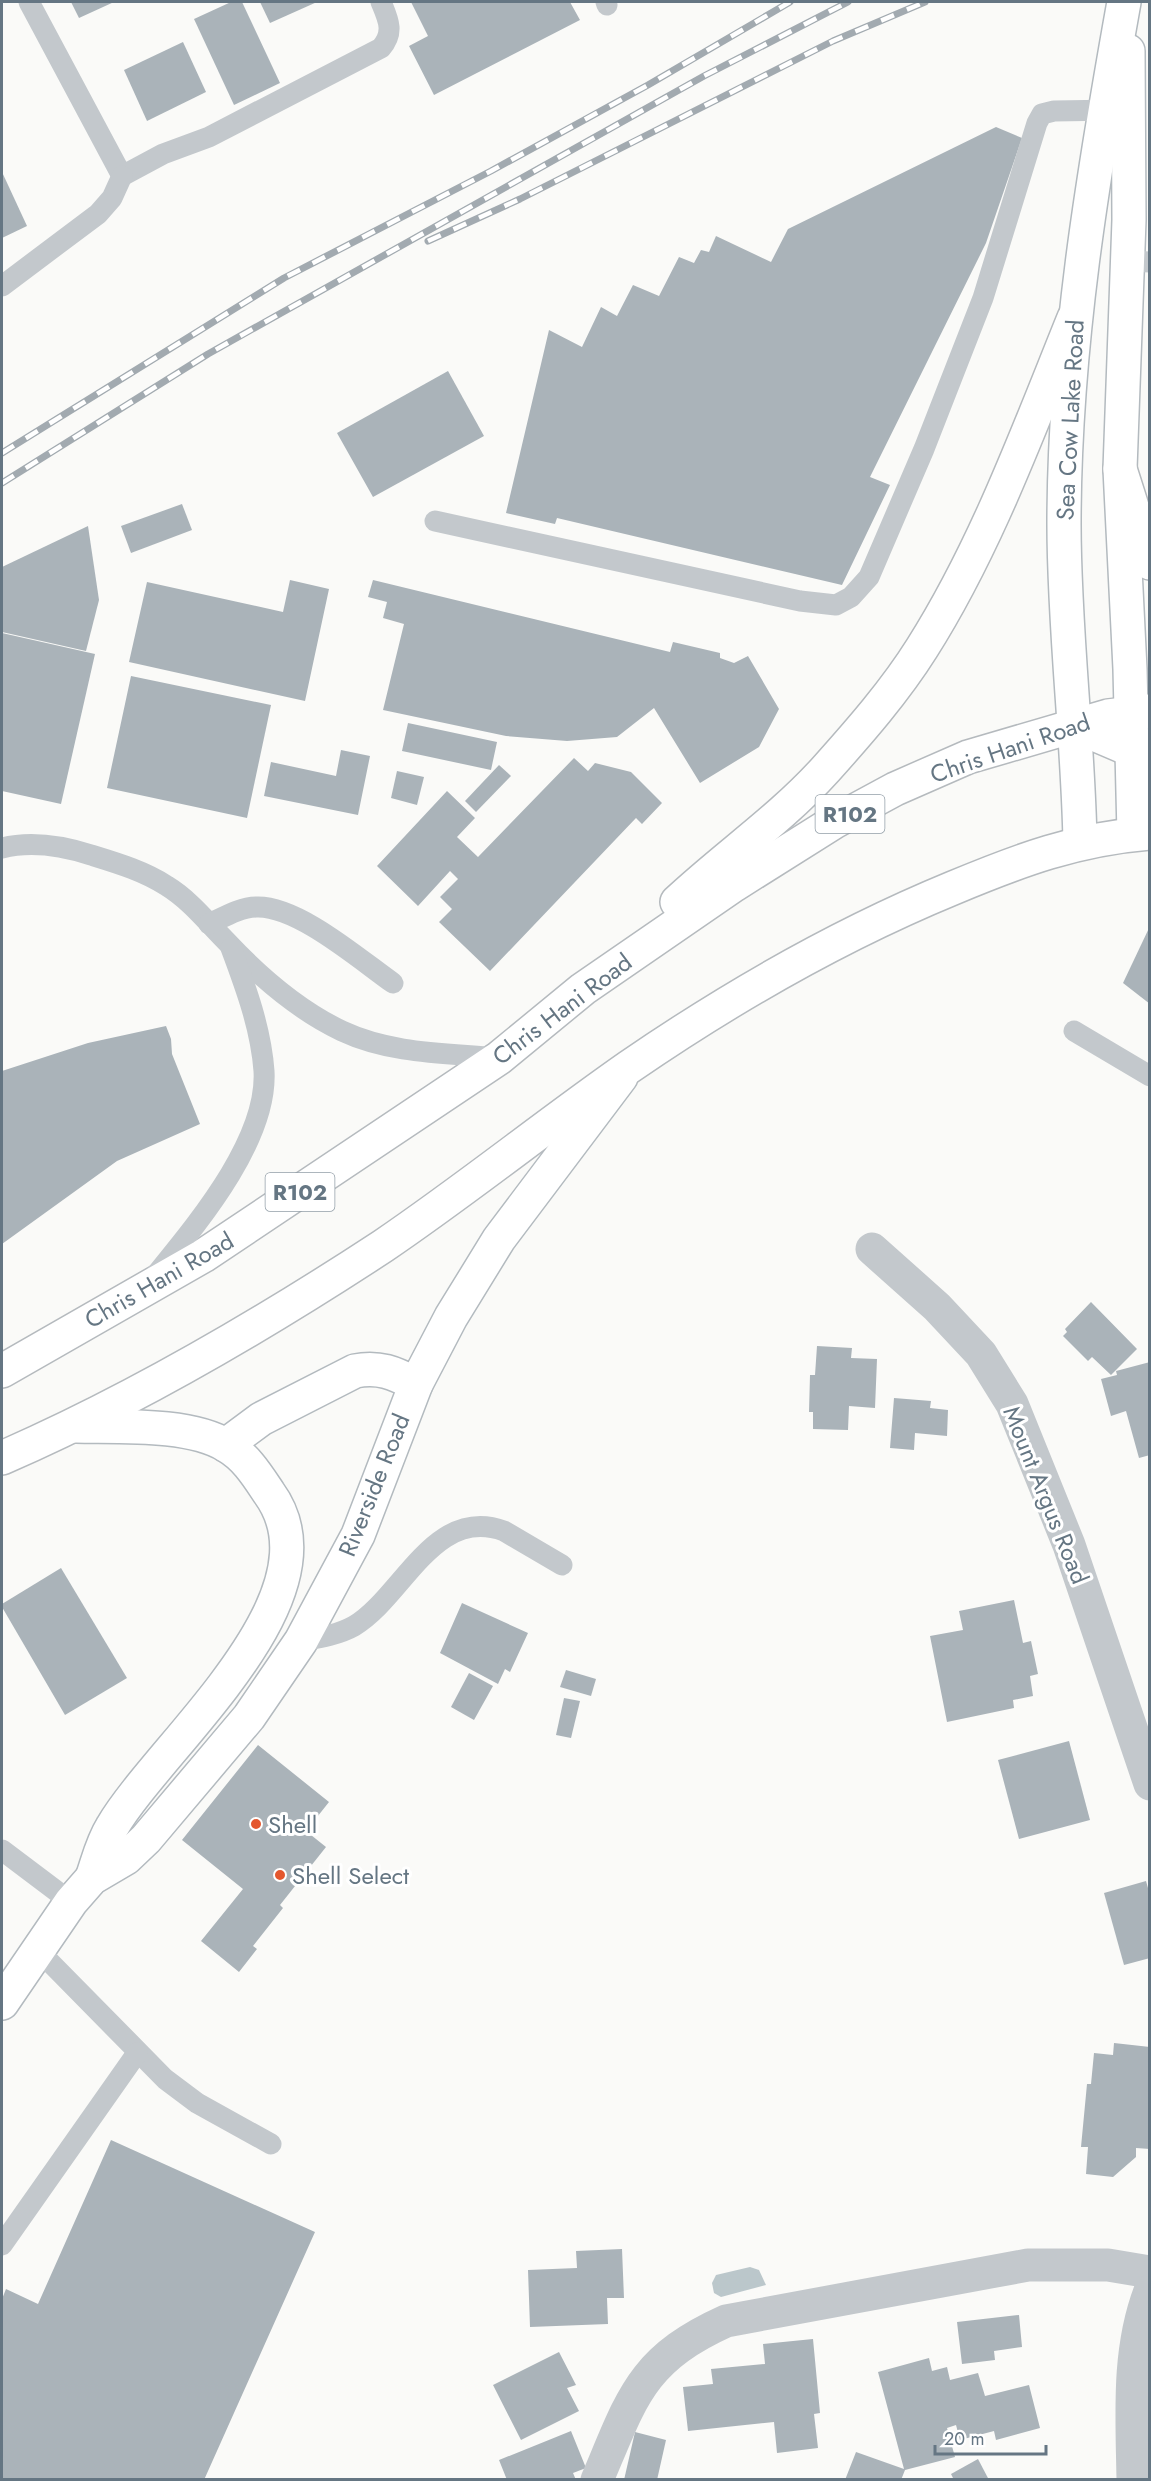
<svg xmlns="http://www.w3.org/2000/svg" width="1151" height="2481" font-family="Jost,sans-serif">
  <rect width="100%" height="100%" fill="#fafaf8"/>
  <!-- water -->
  <polygon fill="#bbc7cb" points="750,2267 759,2270 766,2285 721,2297 714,2293 712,2283 716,2275"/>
  <!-- building -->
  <g fill="#aab3b9">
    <polygon points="71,2 114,2 79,18"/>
    <polygon points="231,2 242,2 280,83 234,105 194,19"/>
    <polygon points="260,2 317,2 270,23"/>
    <polygon points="411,2 570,2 580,20 434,95 409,46 428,36"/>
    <polygon points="183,42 206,92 147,121 124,70"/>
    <polygon points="996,127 1022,138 986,243 870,477 890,485 842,585 557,518 555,524 506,513 549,330 582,347 601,307 617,316 633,285 659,296 679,257 694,263 701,250 709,252 716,236 771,262 788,229"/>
    <polygon points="2,172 27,226 2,238"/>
    <polygon points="448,371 484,436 373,497 337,433"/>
    <polygon points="182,504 192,530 131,553 121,526"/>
    <polygon points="88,526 99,600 86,651 2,632 2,567"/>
    <polygon points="290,580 329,589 305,701 129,662 147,582 283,612"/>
    <polygon points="373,580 670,652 673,642 720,653 720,658 734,663 748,656 779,709 759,747 700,783 654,708 617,737 567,741 506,736 383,710 404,624 383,618 387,602 368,597"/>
    <polygon points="2,633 95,654 61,804 2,791"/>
    <polygon points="131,676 271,705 247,818 107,788"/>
    <polygon points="408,723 497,742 491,770 402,751"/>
    <polygon points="341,750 370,756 358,815 264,796 271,762 336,776"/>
    <polygon points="574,758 588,771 595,763 631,772 662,803 642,824 636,818 490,971 439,922 452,909 440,897 458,879 450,871 418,906 377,866 447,791 475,818 457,837 478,857"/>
    <polygon points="499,765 511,776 476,812 465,801"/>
    <polygon points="397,771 424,777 417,805 391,798"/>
    <polygon points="1150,926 1150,1004 1123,983"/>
    <polygon points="166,1026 171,1039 172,1054 200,1124 117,1161 2,1244 2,1071 88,1043"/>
    <polygon points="1091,1302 1137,1349 1111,1375 1092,1357 1088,1361 1063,1336 1067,1332 1065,1329"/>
    <polygon points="817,1346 852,1348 851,1358 877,1359 875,1408 849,1406 848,1430 813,1429 813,1412 809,1412 810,1375 815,1375"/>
    <polygon points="1150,1362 1150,1455 1139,1458 1126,1411 1111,1416 1101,1379 1117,1375 1116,1371"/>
    <polygon points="894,1398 931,1401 930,1408 948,1410 947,1436 915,1433 914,1450 890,1448"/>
    <polygon points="61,1568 127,1678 65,1715 2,1607 2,1604"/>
    <polygon points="1014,1600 1023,1643 1031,1641 1038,1674 1030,1676 1033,1696 1013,1700 1014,1708 947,1722 930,1636 963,1630 959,1611"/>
    <polygon points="462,1603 528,1633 510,1672 505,1669 498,1684 440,1653"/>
    <polygon points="566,1670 596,1679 591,1696 560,1687"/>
    <polygon points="469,1673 493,1686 474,1720 451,1707"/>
    <polygon points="564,1698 580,1701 571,1738 556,1735"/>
    <polygon points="1069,1741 1090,1820 1019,1839 998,1760"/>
    <polygon points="258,1745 329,1802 306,1831 326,1847 280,1905 283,1908 253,1946 257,1949 239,1972 201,1941 243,1889 182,1840"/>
    <polygon points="1146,1881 1150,1895 1150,1958 1124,1965 1104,1893"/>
    <polygon points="1114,2043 1150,2047 1150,2149 1136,2148 1136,2157 1113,2177 1086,2174 1088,2147 1081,2147 1087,2084 1091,2084 1094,2053 1113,2055"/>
    <polygon points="111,2140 315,2232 204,2480 2,2480 2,2299 6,2289 38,2304"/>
    <polygon points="622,2249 624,2298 607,2298 608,2324 530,2327 528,2270 577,2268 576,2251"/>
    <polygon points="1019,2315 1022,2347 994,2351 995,2360 962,2364 957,2322"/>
    <polygon points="813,2339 820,2413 814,2414 818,2448 777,2453 774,2422 688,2431 683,2387 713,2384 711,2369 765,2364 763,2344"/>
    <polygon points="559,2352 576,2385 567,2388 579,2411 521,2440 493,2385"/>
    <polygon points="929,2358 932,2371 947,2367 950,2380 978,2373 985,2396 1029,2385 1040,2428 996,2440 994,2431 960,2440 956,2425 947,2428 955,2457 905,2470 901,2480 845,2480 856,2452 904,2469 878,2372"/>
    <polygon points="571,2431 586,2468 573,2473 576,2480 507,2480 499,2460"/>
    <polygon points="635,2432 666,2440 657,2480 624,2480"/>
    <polygon points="978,2459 989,2480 954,2480 951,2474"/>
  </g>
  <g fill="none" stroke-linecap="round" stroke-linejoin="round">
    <!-- secondary casing -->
    <g stroke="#b3babf" stroke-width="36">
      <g id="secondary">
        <polyline points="1128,51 1129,220 1120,469 1130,669 1134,834"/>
        <path d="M 1080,842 C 1078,736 1064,631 1064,525 C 1064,348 1093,175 1124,2"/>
        <path d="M 76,1426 C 118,1427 191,1423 227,1446 C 246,1457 257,1475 269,1493 C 344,1596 160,1745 112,1827 C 102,1843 98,1861 92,1878"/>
        <path d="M 226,1445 L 261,1419 L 355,1371 C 379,1366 394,1373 416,1384"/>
        <polyline points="2,2003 71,1902 92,1878 126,1858 146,1839 249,1717 301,1641 358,1535 416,1384 451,1317 499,1239 621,1077"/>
      </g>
    </g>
    <!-- primary casing -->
    <g stroke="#b5babe" stroke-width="36">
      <g id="primary">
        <polyline points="1120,469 1150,563"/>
        <polyline points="1073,725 1150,758"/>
        <path d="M 677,902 C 725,857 781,819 826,769 C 860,731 895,691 922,648 C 986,547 1029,429 1074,318"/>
        <polyline points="2,1371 203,1256 499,1058 583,989 734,885 834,822 895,789 968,757 1108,716 1150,711"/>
        <path d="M 2,1458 C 135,1400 261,1326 383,1246 C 467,1189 546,1125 629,1067 C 731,997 839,935 953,888 C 1020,860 1076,839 1150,833"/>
      </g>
    </g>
    <!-- service -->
    <g stroke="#c3c8cc" stroke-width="21">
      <path d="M 29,2 L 122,176 L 163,154 L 209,137 L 381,48 C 395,32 388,19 381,2"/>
      <polyline points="606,2 607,5"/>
      <polyline points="1128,261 1150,262"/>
      <polyline points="2,286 98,214 112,198 122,176"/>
      <polyline points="435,521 800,601 836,605 851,597 869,577 924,449 983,298 1037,123 1042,114 1054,111 1117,110"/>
      <path d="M 2,848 C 30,841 63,846 91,855 C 117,863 144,871 167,886 C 190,900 208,923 227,942 C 259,976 300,1011 342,1031 C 391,1054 446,1053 499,1058"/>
      <path d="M 209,924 C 224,917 240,907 257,907 C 298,906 359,959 393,983"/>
      <polyline points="1074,1031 1150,1076"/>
      <path d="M 154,1277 C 196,1225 268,1141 264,1071 C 261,1029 246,988 231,948"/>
      <path d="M 301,1641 C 318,1638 338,1635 354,1626 C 403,1597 434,1505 504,1531 L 562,1565"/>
      <polyline points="2,1850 71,1902"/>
      <polyline points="37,1949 165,2079 197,2103 271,2144"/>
      <polyline points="2,2245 137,2053"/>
    </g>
    <!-- minor -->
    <g stroke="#c3c8cc" stroke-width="33">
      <polyline points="872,1249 937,1307 981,1354 1012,1404 1069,1545 1150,1784"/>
      <path d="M 597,2480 C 632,2398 640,2360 726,2321 L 1028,2265 L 1108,2265 L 1150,2272"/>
      <path d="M 1133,2480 C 1132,2416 1127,2351 1150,2291"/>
    </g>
    <!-- secondary -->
    <use href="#secondary" stroke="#fff" stroke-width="33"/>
    <!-- primary -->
    <use href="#primary" stroke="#fff" stroke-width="33"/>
    <!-- rail casing -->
    <g stroke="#a2aab0" stroke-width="7">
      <g id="rail">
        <polyline points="428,241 520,199 833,41 925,2"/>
        <polyline points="2,453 284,278 491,171 648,85 790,2"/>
        <polyline points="2,483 208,354 704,76 848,2"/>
      </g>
    </g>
    <!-- rail -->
    <use href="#rail" stroke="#fff" stroke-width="4.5" stroke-dasharray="14" stroke-linecap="butt"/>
  </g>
  <!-- markers -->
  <g fill="#e4572e" stroke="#fff" stroke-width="2">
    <circle cx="256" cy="1824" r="6"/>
    <circle cx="280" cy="1875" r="6"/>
  </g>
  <g text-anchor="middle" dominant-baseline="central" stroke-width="6" stroke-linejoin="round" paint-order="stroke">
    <!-- shield labels -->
    <g fill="#fff" stroke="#939fa8" stroke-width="1.5">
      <rect x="815.5" y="795" width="69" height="38" rx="4.5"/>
      <rect x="265.5" y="1173" width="69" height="38" rx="4.5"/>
    </g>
    <g font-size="22" font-weight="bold" fill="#657683">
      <text x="850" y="814">R102</text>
      <text x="300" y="1192">R102</text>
    </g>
    <!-- street labels -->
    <g font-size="24" fill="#657683" stroke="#fff">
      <text transform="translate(1070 420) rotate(-87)">Sea Cow Lake Road</text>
      <text transform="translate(1010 748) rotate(-19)">Chris Hani Road</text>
      <text transform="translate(562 1009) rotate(-37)">Chris Hani Road</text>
      <text transform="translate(159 1280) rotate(-30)">Chris Hani Road</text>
      <text transform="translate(374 1485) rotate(-68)">Riverside Road</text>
      <text transform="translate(1046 1495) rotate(68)">Mount Argus Road</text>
    </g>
    <!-- poi labels -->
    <g font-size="24" fill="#657683" stroke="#fff" text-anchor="start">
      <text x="268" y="1824">Shell</text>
      <text x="292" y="1875">Shell Select</text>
    </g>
  </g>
  <!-- border -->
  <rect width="1151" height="2481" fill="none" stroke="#657683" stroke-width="6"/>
  <!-- scale -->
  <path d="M935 2445v9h111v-9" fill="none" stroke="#657683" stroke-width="3"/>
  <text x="944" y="2445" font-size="18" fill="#657683" stroke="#ffffff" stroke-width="4.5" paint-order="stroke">20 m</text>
</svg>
